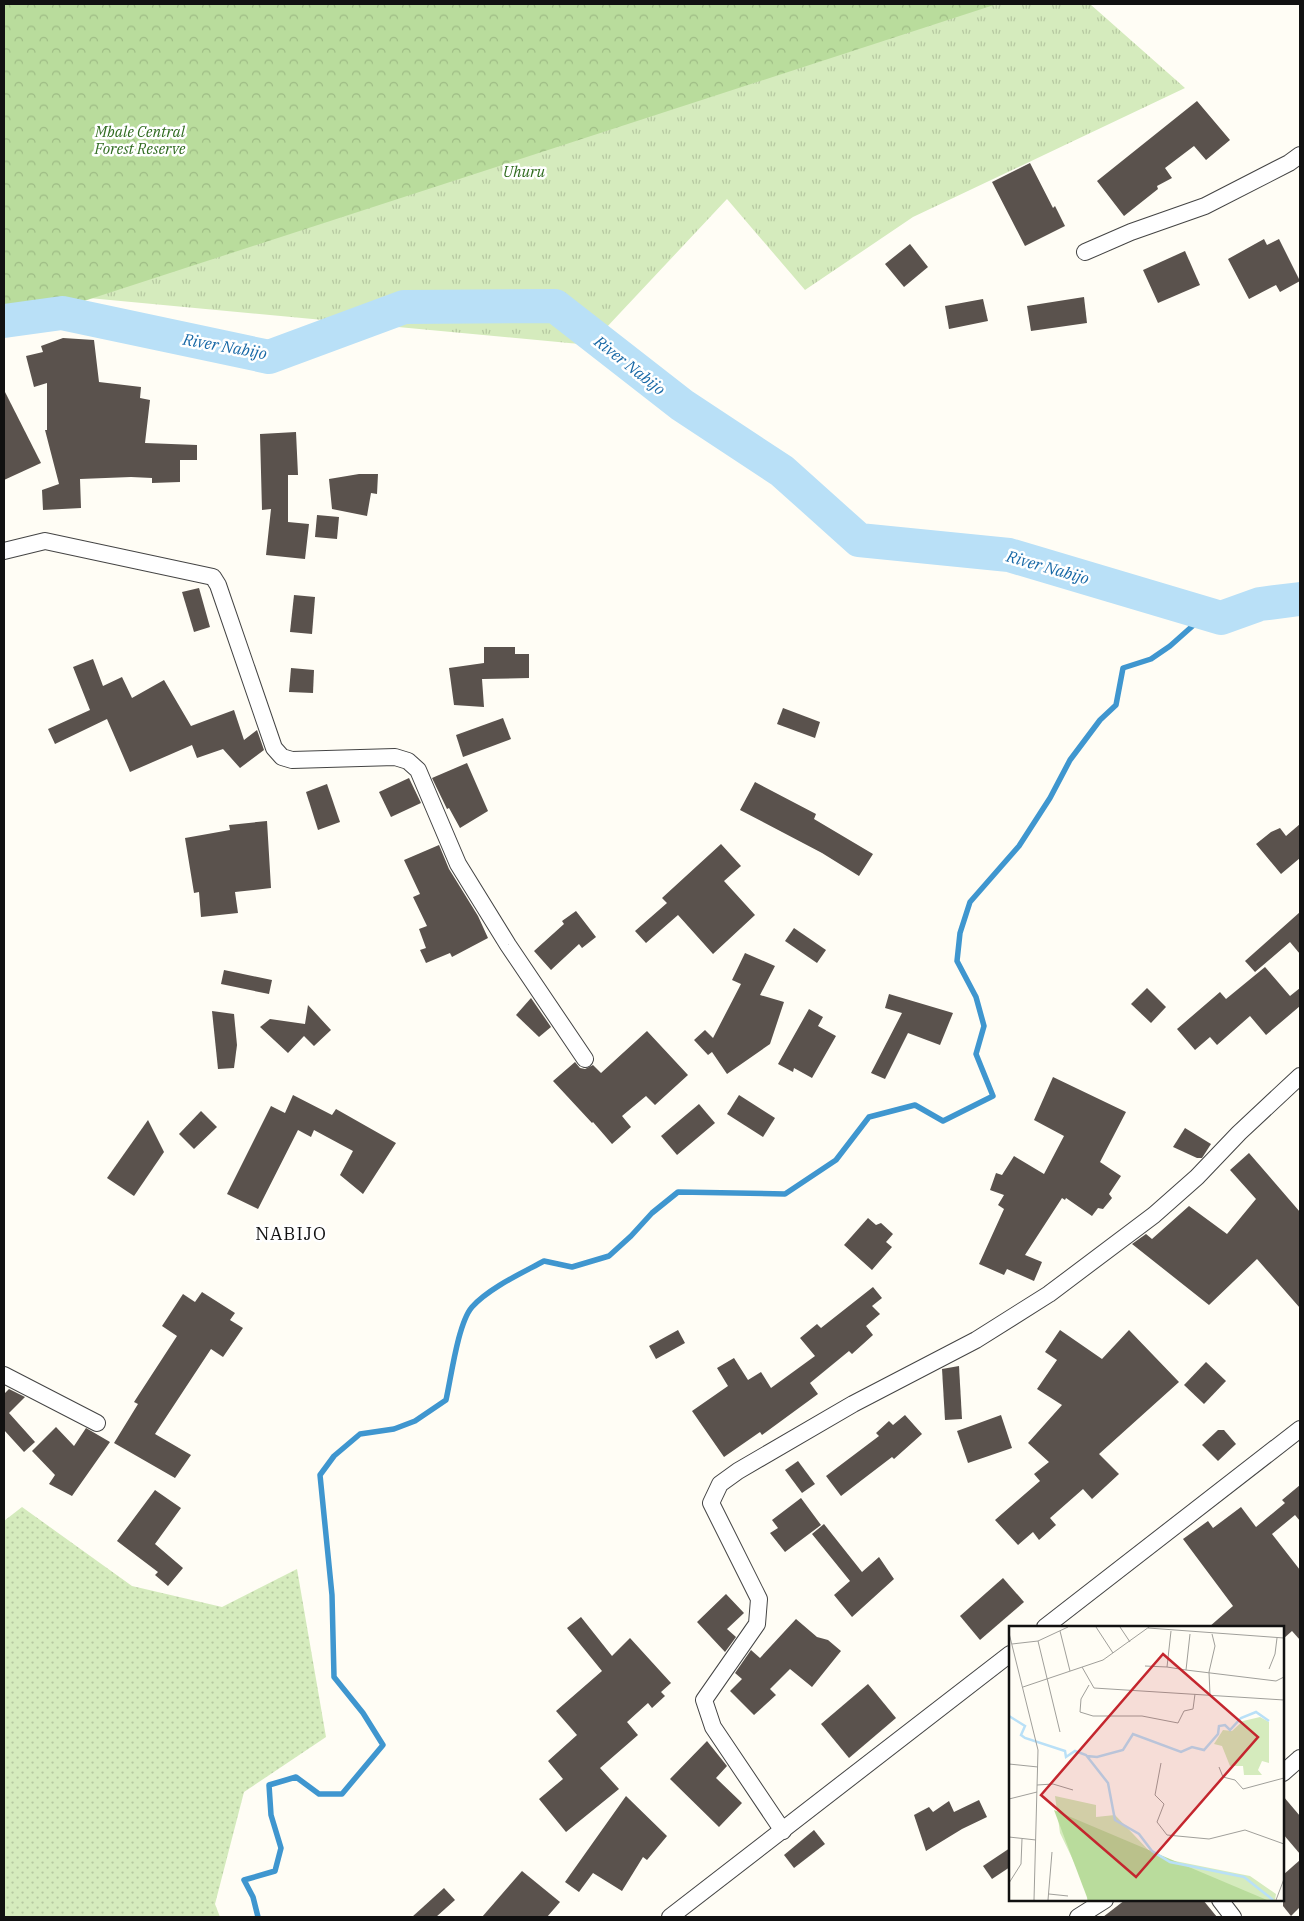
<svg xmlns="http://www.w3.org/2000/svg" width="1304" height="1921" font-family="'IBM Plex Serif',serif">
  <defs>
    <pattern id="grass-tufts" width="24" height="20" patternUnits="userSpaceOnUse" patternTransform="scale(1.25)"><rect width="24" height="20" fill="#d5ebbd"/><path d="M3 7l-1-3M5 7V3M7 7l1-3M15 17l-1-3M17 17v-4M19 17l1-3" fill="none" stroke="#b6c8a1"/></pattern>
    <pattern id="forest-crowns" width="20" height="18" patternUnits="userSpaceOnUse" patternTransform="scale(1.25)"><rect width="20" height="18" fill="#b9dc9c"/><path d="M2 6a3 3 0 1 1 6 0M12 15a3 3 0 1 1 6 0" fill="none" stroke="#9ebc85"/></pattern>
    <pattern id="garden-dots" width="8" height="8" patternUnits="userSpaceOnUse" patternTransform="scale(1.25)"><rect width="8" height="8" fill="#d5ebbd"/><path d="M2 2h.1M6 6h.1" fill="none" stroke="#b6c8a1" stroke-width="1.8" stroke-linecap="round"/></pattern>
  </defs>
  <rect width="100%" height="100%" fill="#fffdf5"/>
  <!-- grass -->
  <polygon fill="url(#grass-tufts)" points="4,4 1090,4 1185,88 913,217 805,290 727,199 590,345 4,290"/>
  <!-- forest -->
  <polygon fill="url(#forest-crowns)" points="4,4 997,4 4,327"/>
  <!-- garden -->
  <polygon fill="url(#garden-dots)" points="22,1507 132,1586 222,1607 297,1569 326,1737 244,1792 215,1904 220,1917 4,1917 4,1521"/>
  <g fill="none" stroke-linecap="round" stroke-linejoin="round">
    <!-- stream -->
    <path stroke="#3f96cf" stroke-width="5.5" d="M 258,1917 L 253,1897 L 244,1880 L 275,1871 L 281,1848 L 271,1815 L 269,1785 L 296,1777 L 319,1794 L 342,1794 L 383,1745 L 363,1713 L 334,1677 L 332,1595 L 320,1475 L 334,1456 L 360,1434 L 394,1429 L 415,1421 L 446,1400 C 451,1378 458,1323 472,1307 C 489,1288 522,1273 544,1261 L 572,1267 L 609,1256 L 631,1236 L 652,1213 L 678,1192 L 785,1194 L 836,1160 L 869,1117 L 915,1105 L 943,1121 L 993,1096 L 976,1054 L 984,1026 L 976,997 L 957,961 L 960,933 L 970,902 L 1019,846 L 1050,798 L 1070,760 L 1100,720 L 1116,705 L 1123,668 L 1151,659 L 1170,646 L 1206,614"/>
    <!-- river -->
    <polyline stroke="#b9e0f7" stroke-width="34" points="4,321 62,313 269,357 404,307 555,306 682,405 782,471 859,540 1009,555 1221,618 1260,604 1300,599"/>
  </g>
  <!-- building -->
  <g fill="#5a524d">
    <polygon points="1197,101 1230,140 1206,160 1194,146 1165,168 1172,178 1157,186 1158,189 1124,216 1097,181"/>
    <polygon points="1030,163 1053,208 1055,206 1065,226 1025,246 992,182"/>
    <polygon points="1264,239 1267,245 1279,239 1300,281 1280,292 1276,285 1249,299 1228,259"/>
    <polygon points="910,244 928,267 904,287 885,264"/>
    <polygon points="1185,251 1200,285 1158,303 1143,270"/>
    <polygon points="1084,297 1087,323 1031,331 1027,306"/>
    <polygon points="983,299 988,321 949,329 945,306"/>
    <polygon points="63,338 94,340 99,382 141,387 140,398 150,400 145,443 197,445 197,460 180,460 180,482 152,483 152,478 131,477 80,479 81,508 43,510 42,490 59,484 45,430 47,430 47,383 34,387 26,356 43,352 41,346"/>
    <polygon points="4,390 41,463 4,480"/>
    <polygon points="296,432 298,475 288,475 288,522 309,524 305,559 266,555 271,509 262,510 260,434"/>
    <polygon points="359,474 378,474 377,494 371,493 367,516 332,509 329,479"/>
    <polygon points="317,515 339,517 337,539 315,537"/>
    <polygon points="199,588 210,627 194,632 182,592"/>
    <polygon points="294,595 315,597 312,634 290,632"/>
    <polygon points="484,647 515,647 515,654 529,654 529,678 482,679 484,707 454,705 449,668 484,663"/>
    <polygon points="93,659 103,686 122,677 132,698 164,680 191,726 234,710 244,740 257,730 264,750 240,768 223,749 197,758 192,745 130,772 107,719 55,744 48,729 90,710 73,667"/>
    <polygon points="291,668 314,670 313,693 289,692"/>
    <polygon points="783,708 820,722 815,738 777,724"/>
    <polygon points="503,718 511,739 463,757 456,735"/>
    <polygon points="467,763 488,811 460,828 449,808 447,809 432,778"/>
    <polygon points="409,778 421,803 391,817 379,792"/>
    <polygon points="755,782 816,814 814,819 873,854 859,876 822,853 740,810"/>
    <polygon points="327,784 340,822 318,830 306,792"/>
    <polygon points="267,821 271,888 235,892 238,913 201,917 199,892 194,893 185,838 230,830 229,825"/>
    <polygon points="1300,824 1300,858 1281,874 1256,844 1271,832 1280,828 1286,836"/>
    <polygon points="721,844 741,866 724,881 755,915 713,954 678,915 646,943 635,931 667,903 662,898"/>
    <polygon points="439,845 449,869 478,916 488,938 452,957 450,953 426,963 420,950 426,948 419,929 427,926 413,897 420,894 404,860"/>
    <polygon points="576,911 596,937 582,948 579,944 551,970 534,951 564,924 562,921"/>
    <polygon points="1300,912 1300,954 1290,942 1255,972 1245,961"/>
    <polygon points="794,928 826,950 817,963 785,941"/>
    <polygon points="745,953 775,966 760,995 784,1002 770,1044 727,1074 712,1052 708,1055 694,1040 705,1030 713,1038 741,984 732,980"/>
    <polygon points="1265,967 1290,996 1300,988 1300,1006 1266,1035 1250,1016 1217,1045 1210,1037 1195,1050 1177,1029 1220,992 1226,999"/>
    <polygon points="224,970 272,980 269,994 221,984"/>
    <polygon points="1147,988 1166,1007 1151,1023 1131,1004"/>
    <polygon points="889,994 953,1013 940,1045 908,1033 885,1079 871,1073 902,1013 885,1008"/>
    <polygon points="531,998 551,1027 539,1037 516,1015"/>
    <polygon points="308,1005 331,1030 314,1046 304,1036 288,1053 260,1027 270,1019 305,1024"/>
    <polygon points="809,1009 823,1017 818,1026 836,1036 812,1078 794,1068 793,1072 778,1064"/>
    <polygon points="212,1011 234,1014 237,1045 234,1068 218,1069"/>
    <polygon points="647,1031 688,1075 655,1105 646,1096 622,1116 631,1127 612,1144 593,1122 592,1123 553,1081 575,1062 580,1068 585,1069 593,1065 601,1073"/>
    <polygon points="1053,1077 1126,1112 1100,1162 1121,1176 1109,1194 1112,1198 1103,1209 1098,1208 1092,1216 1066,1198 1065,1200 1062,1198 1025,1255 1042,1262 1034,1281 1007,1269 1004,1275 979,1264 1004,1209 998,1205 1004,1195 990,1190 996,1173 1002,1175 1014,1156 1044,1174 1064,1136 1034,1120"/>
    <polygon points="293,1095 332,1115 336,1109 396,1143 363,1194 340,1175 353,1151 314,1130 311,1137 298,1130 258,1209 227,1194 271,1106 285,1113"/>
    <polygon points="739,1095 775,1118 763,1137 727,1114"/>
    <polygon points="699,1104 715,1123 677,1155 661,1136"/>
    <polygon points="201,1111 217,1127 194,1149 179,1134"/>
    <polygon points="148,1120 164,1152 134,1196 107,1178"/>
    <polygon points="1185,1128 1211,1144 1202,1158 1197,1158 1173,1147"/>
    <polygon points="1249,1153 1300,1212 1300,1308 1257,1259 1209,1305 1132,1244 1146,1234 1152,1239 1189,1206 1227,1234 1256,1199 1230,1170"/>
    <polygon points="868,1218 876,1225 881,1223 893,1234 886,1242 892,1247 872,1270 844,1245"/>
    <polygon points="873,1287 882,1298 872,1306 880,1314 866,1326 873,1335 852,1354 849,1351 810,1383 818,1394 762,1435 760,1432 724,1457 692,1411 728,1386 717,1368 734,1358 748,1380 761,1372 771,1388 815,1356 800,1338 817,1324 821,1328"/>
    <polygon points="202,1292 235,1313 230,1320 243,1328 223,1357 211,1349 155,1434 191,1455 175,1478 114,1443 138,1404 134,1402 177,1336 162,1326 183,1294 195,1302"/>
    <polygon points="678,1330 685,1343 656,1359 649,1346"/>
    <polygon points="1060,1330 1102,1359 1129,1330 1179,1382 1099,1454 1119,1474 1092,1499 1083,1489 1050,1518 1056,1525 1039,1540 1033,1532 1018,1545 995,1520 1040,1481 1034,1474 1049,1462 1028,1443 1062,1405 1037,1389 1057,1360 1045,1352"/>
    <polygon points="1206,1362 1226,1381 1204,1404 1184,1385"/>
    <polygon points="959,1366 962,1419 945,1420 942,1369"/>
    <polygon points="9,1389 25,1397 9,1413 35,1442 24,1452 4,1430 4,1394"/>
    <polygon points="905,1415 922,1434 894,1459 892,1457 841,1496 826,1476 879,1436 876,1433 889,1421 893,1425"/>
    <polygon points="1001,1415 1012,1448 968,1463 957,1431"/>
    <polygon points="56,1427 74,1446 86,1428 110,1442 72,1496 49,1484 55,1475 32,1451"/>
    <polygon points="1218,1430 1224,1430 1236,1444 1218,1461 1202,1445"/>
    <polygon points="798,1461 815,1484 802,1493 785,1470"/>
    <polygon points="1300,1485 1300,1521 1295,1515 1272,1534 1300,1570 1300,1640 1292,1631 1283,1639 1283,1627 1209,1627 1233,1606 1183,1539 1208,1521 1213,1528 1241,1507 1256,1527 1285,1503 1282,1500"/>
    <polygon points="155,1490 181,1508 155,1544 183,1568 168,1586 155,1575 158,1572 117,1541"/>
    <polygon points="801,1498 821,1525 785,1552 770,1533 778,1528 772,1520"/>
    <polygon points="824,1524 862,1572 879,1557 894,1579 852,1617 834,1595 850,1581 812,1534"/>
    <polygon points="1003,1578 1024,1602 980,1640 960,1616"/>
    <polygon points="726,1594 744,1613 727,1629 736,1637 725,1652 697,1622"/>
    <polygon points="581,1617 612,1656 630,1638 671,1683 661,1692 665,1696 652,1708 648,1703 627,1722 638,1735 600,1768 619,1789 566,1832 539,1799 563,1779 548,1761 577,1735 556,1711 602,1671 567,1628"/>
    <polygon points="796,1619 817,1637 828,1640 841,1651 812,1687 790,1669 770,1689 776,1695 754,1715 730,1691 742,1679 735,1673 751,1650 760,1658"/>
    <polygon points="868,1684 896,1718 849,1758 821,1724"/>
    <polygon points="707,1741 727,1766 716,1778 742,1803 719,1827 670,1779"/>
    <polygon points="626,1796 667,1836 647,1860 643,1857 622,1891 593,1873 579,1892 565,1882"/>
    <polygon points="1283,1796 1300,1816 1300,1854 1283,1834"/>
    <polygon points="979,1800 987,1817 962,1829 926,1851 914,1815 929,1807 933,1812 949,1801 954,1812"/>
    <polygon points="814,1830 825,1844 794,1868 784,1855"/>
    <polygon points="1010,1848 1010,1867 992,1879 983,1866"/>
    <polygon points="1300,1860 1300,1907 1291,1916 1283,1906 1283,1875"/>
    <polygon points="522,1871 560,1902 547,1917 482,1917"/>
    <polygon points="444,1888 455,1900 436,1917 412,1917"/>
    <polygon points="1125,1900 1203,1900 1217,1917 1103,1917"/>
  </g>
  <g fill="none" stroke-linecap="round" stroke-linejoin="round">
    <!-- street casing -->
    <g stroke="#444" stroke-width="18">
      <g id="street">
        <polyline points="1085,252 1131,232 1205,206 1289,163 1300,155"/>
        <polyline points="4,551 45,541 213,577 218,585 274,748 282,757 292,760 395,757 408,761 418,770 458,864 508,945 585,1059"/>
        <polyline points="4,1375 97,1423"/>
        <polyline points="1045,1627 1300,1429"/>
        <polyline points="1283,1773 1300,1758"/>
        <polyline points="783,1831 713,1727 704,1700 757,1624 759,1599 711,1503 720,1484 738,1471 853,1404 976,1340 1049,1294 1154,1215 1197,1177 1239,1133 1300,1076"/>
        <polyline points="1220,1900 1233,1917"/>
        <polyline points="670,1917 1010,1654"/>
        <polyline points="1078,1917 1105,1900"/>
      </g>
    </g>
    <!-- street -->
    <use href="#street" stroke="#fff" stroke-width="16"/>
  </g>
  <g text-anchor="middle" dominant-baseline="central" stroke-width="5" stroke-linejoin="round" paint-order="stroke">
    <!-- park labels -->
    <g font-size="15" font-style="italic" fill="#2f6b1f" stroke="#fff">
      <text x="140" y="131">Mbale Central<tspan x="140" dy="17">Forest Reserve</tspan></text>
      <text x="524" y="171">Uhuru</text>
    </g>
    <!-- water labels -->
    <g font-size="16" font-style="italic" fill="#1768a6" stroke="#fff">
      <text transform="translate(225 346) rotate(10)">River Nabijo</text>
      <text transform="translate(630 365) rotate(38)">River Nabijo</text>
      <text transform="translate(1048 567) rotate(16)">River Nabijo</text>
    </g>
    <!-- quarter labels -->
    <g font-size="18" letter-spacing="1" fill="#111" stroke="#fff">
      <text x="291" y="1233">NABIJO</text>
    </g>
  </g>
  <!-- overview -->
  <g transform="translate(1009 1626)">
    <rect width="275" height="275" fill="#fffdf5"/>
    <path d="M 46,170 L 87,179 L 87,191 L 106,189 L 146,231 L 241,250 L 267,268 L 266,274 L 78,274 L 79,247 L 65,236 L 51,207 Z" fill="#d5ebbd"/>
    <path d="M 45,184 L 258,274 L 79,274 Z" fill="#b9dc9c"/>
    <path d="M 251,91 L 260,96 L 260,137 L 253,135 L 249,144 L 253,149 L 235,149 L 234,140 L 221,140 L 213,120 L 205,118 L 214,104 L 223,105 L 234,95 Z" fill="#d5ebbd"/>
    <path fill="none" stroke="#b9e0f7" stroke-width="2.5" d="M 0,90 L 16,100 L 12,109 L 16,112 L 56,125 L 57,131 L 66,125 L 77,129 L 99,157 L 106,194 L 130,208 L 143,225 L 161,236 L 235,251 L 264,274M 78,130 L 88,131 L 114,124 L 124,108 L 172,126 L 183,121 L 195,124 L 209,108 L 210,100 L 216,99 L 221,104 L 232,92 L 247,86 L 260,95"/>
    <path fill="none" stroke="#a09f9a" stroke-width="1" d="M 87,1 L 104,27M 111,1 L 121,16M 139,2 L 275,12M 51,5 L 61,45M 0,7 L 29,124 L 25,274M 29,15 L 51,106M 3,18 L 29,15 L 59,1M 136,40 L 158,41 L 162,5M 73,41 L 85,62 L 275,74M 158,41 L 177,44 L 181,8M 260,43 L 266,28 L 268,12M 177,44 L 267,55 L 275,51M 80,59 L 72,73 L 71,86 L 84,90 L 133,90 L 169,97 L 175,85 L 184,83 L 186,68M 14,61 L 94,34 L 140,1M 201,69 L 200,46 L 206,20 L 203,8M 152,137 L 146,169 L 155,178 L 148,196 L 158,209 L 200,213 L 236,204 L 275,218M 0,138 L 29,141M 210,141 L 214,151 L 226,154 L 234,163 L 275,152M 28,159 L 44,158 L 64,164M 0,173 L 28,166M 0,211 L 27,214M 0,257 L 12,238 L 13,213M 40,268 L 59,270M 39,274 L 43,226M 267,274 L 275,253"/>
    <path fill="#c4262e" fill-opacity="0.15" stroke="#c4262e" stroke-width="2.5" d="M 154,28 L 249,111 L 127,251 L 32,169 Z"/>
    <rect width="275" height="275" fill="none" stroke="#111" stroke-width="2.5"/>
  </g>
  <!-- border -->
  <rect width="1304" height="1921" fill="none" stroke="#111111" stroke-width="10"/>
</svg>
